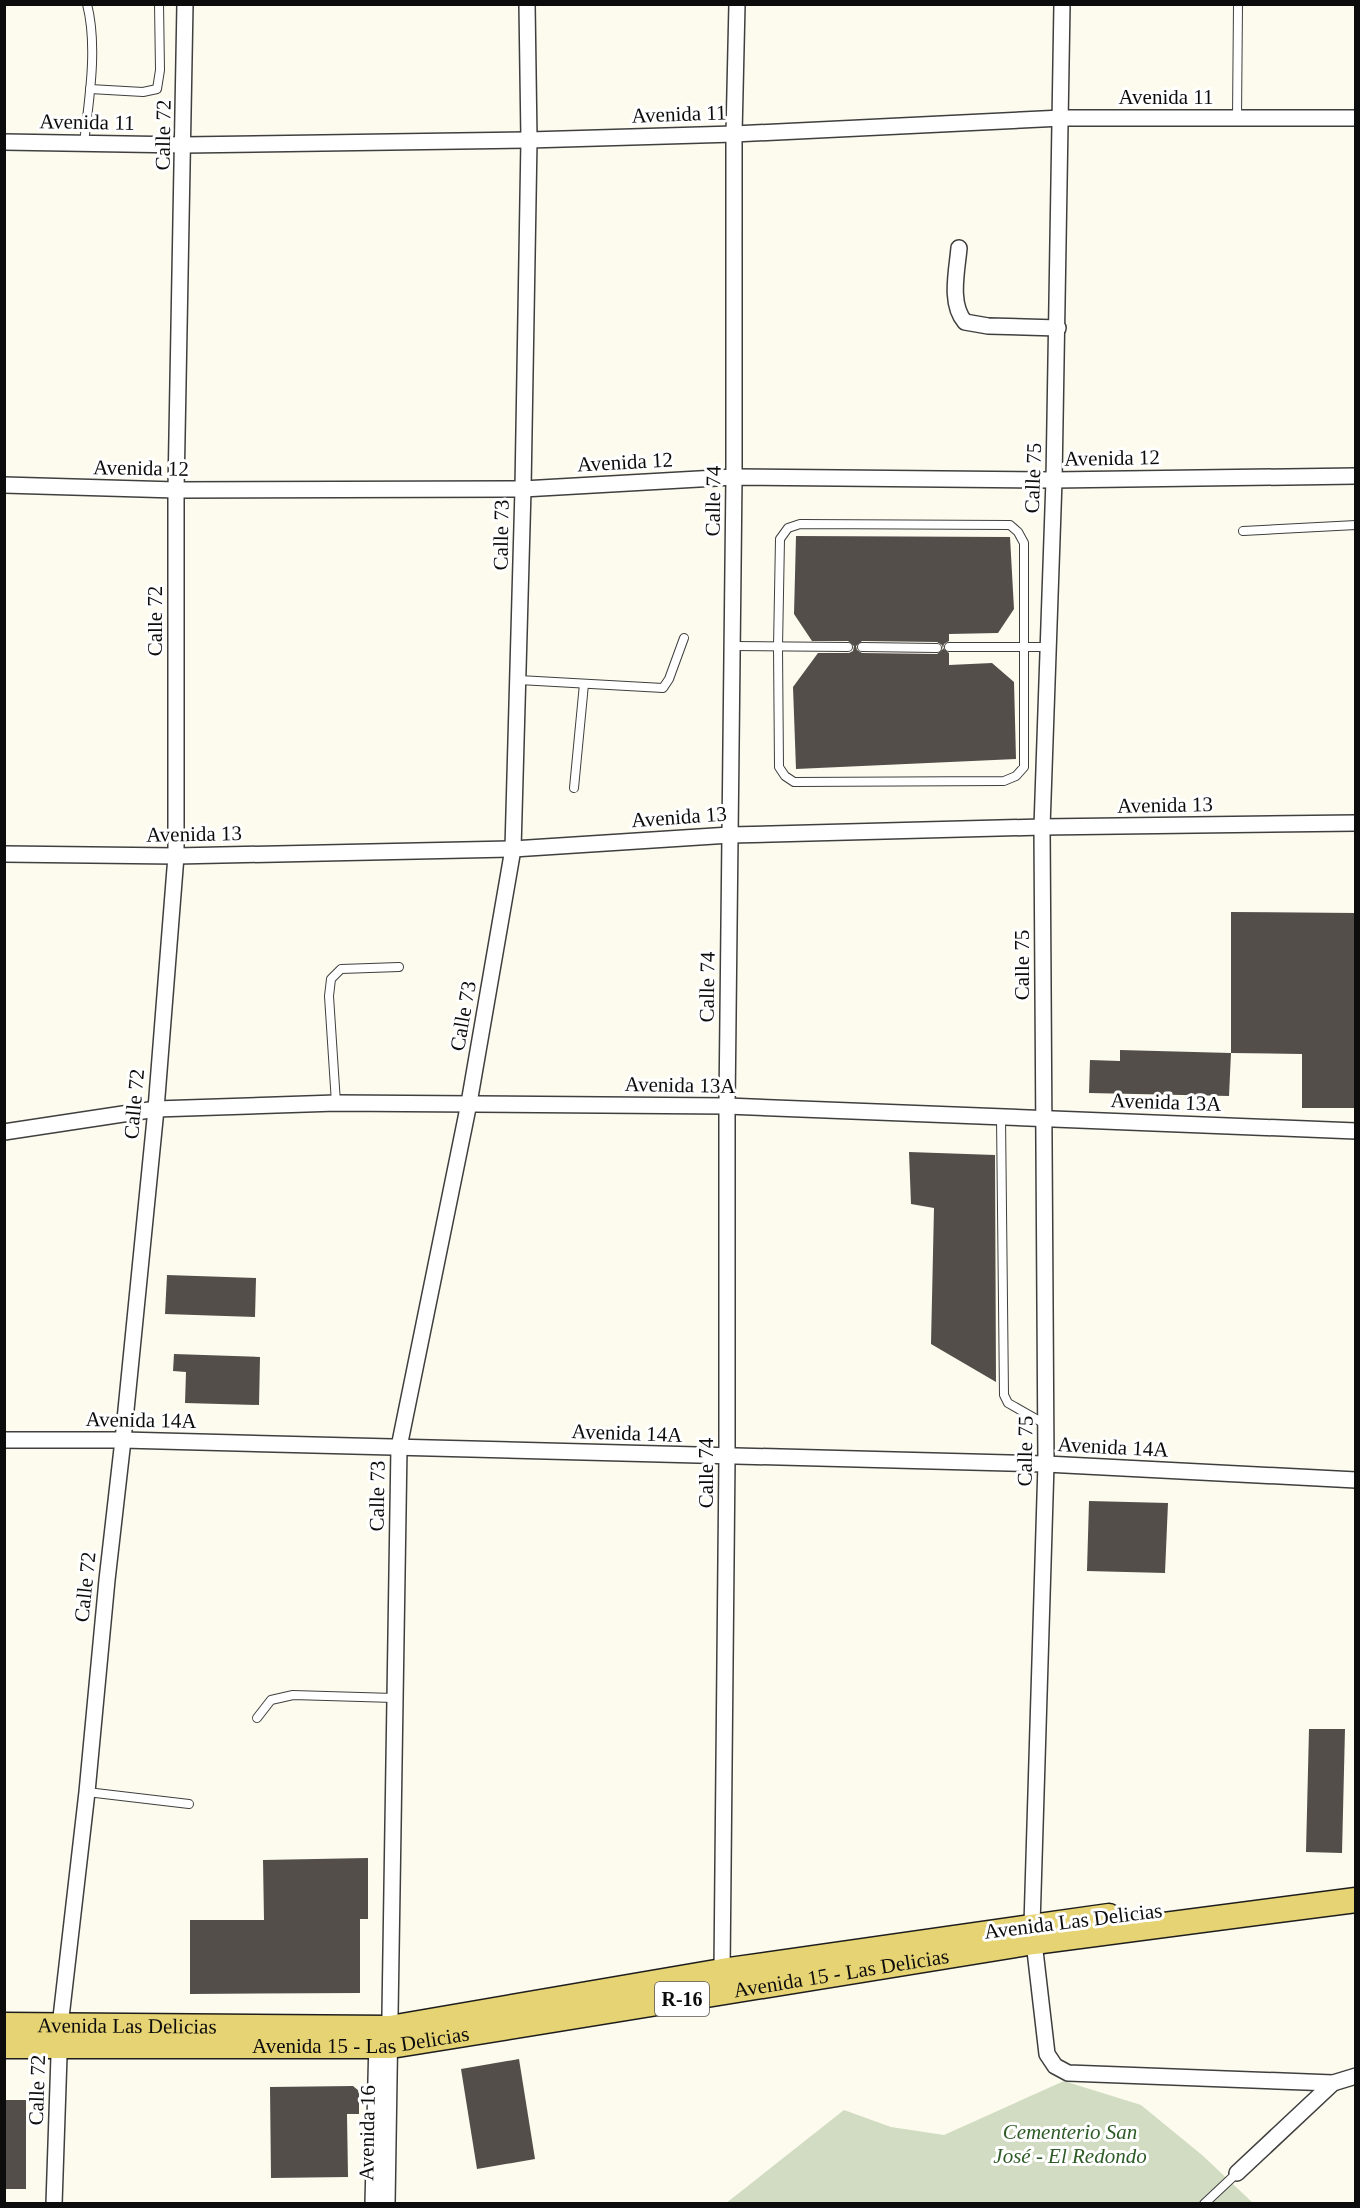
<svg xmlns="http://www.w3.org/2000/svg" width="1360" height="2208" font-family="'Times New Roman',serif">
  <rect width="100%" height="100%" fill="#fdfbee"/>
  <!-- cemetery -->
  <polygon fill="#d1dcc2" points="1064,2081 1141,2105 1202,2155 1253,2203 725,2204 844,2110 891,2127 944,2135"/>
  <!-- building -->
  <g fill="#534e4a" fill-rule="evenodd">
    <path d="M 796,536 L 1010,537 L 1014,609 L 998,633 L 949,634 L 949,641 L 944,644 L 943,648 L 949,653 L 949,665 L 992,663 L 1014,682 L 1016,759 L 796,769 L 793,687 L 818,653 L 849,653 L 853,651 L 854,646 L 848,641 L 812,641 L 794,614 ZM 862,641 L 937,642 L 942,645 L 943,649 L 937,654 L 862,653 L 857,650 L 856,646 Z"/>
    <polygon points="1231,912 1356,913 1356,1108 1302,1108 1302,1054 1231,1053"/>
    <polygon points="1120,1050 1231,1053 1229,1096 1089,1093 1090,1060 1120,1061"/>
    <polygon points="909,1152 995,1155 996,1382 931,1344 934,1208 911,1204"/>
    <polygon points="167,1275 256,1278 255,1317 165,1314"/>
    <polygon points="174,1354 260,1357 259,1405 185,1403 186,1372 173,1371"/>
    <polygon points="1089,1501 1168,1503 1165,1573 1087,1571"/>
    <polygon points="1309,1729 1345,1729 1342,1853 1306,1852"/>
    <polygon points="368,1858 368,1919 360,1919 360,1993 190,1994 190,1920 264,1920 263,1860"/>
    <polygon points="519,2059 535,2159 477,2169 461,2069"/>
    <polygon points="353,2086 359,2091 359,2114 347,2114 348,2177 271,2178 270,2087"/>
    <rect x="4" y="2100" width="22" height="89"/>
  </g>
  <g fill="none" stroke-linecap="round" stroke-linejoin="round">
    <!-- service casing -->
    <g stroke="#3f3f3f" stroke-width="10">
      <g id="service">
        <polyline points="90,89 143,92 157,89 160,70 159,4"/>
        <polyline points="1237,118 1238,4"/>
        <path d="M 84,143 C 89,100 98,47 87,4"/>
        <polygon points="800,524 1010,525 1018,532 1024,543 1024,767 1016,776 1004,781 794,782 785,776 779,767 778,647 780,539 788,528"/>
        <polyline points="1243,531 1356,525"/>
        <polyline points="732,646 848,647"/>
        <polyline points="862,647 937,648"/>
        <polyline points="949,647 1048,647"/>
        <polyline points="519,680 663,688 669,679 684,638"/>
        <polyline points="574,788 584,684"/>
        <polyline points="336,1103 329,996 331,979 341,969 399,967"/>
        <polyline points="1001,1117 1004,1395 1008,1403 1045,1424"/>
        <polyline points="257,1718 271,1700 293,1695 394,1698"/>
        <polyline points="87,1792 189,1804"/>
        <polyline points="1204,2204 1237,2173"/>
      </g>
    </g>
    <!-- minor casing -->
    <g stroke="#3f3f3f" stroke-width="18">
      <g id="minor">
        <polyline points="4,142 184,145 529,140 734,134 1062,118 1356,118"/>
        <path d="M 959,248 C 957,271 949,304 965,322 L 988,326 L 1058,328"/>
        <polyline points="4,485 176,490 523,489 734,477 1054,480 1356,476"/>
        <polyline points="4,854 176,856 513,849 730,835 1042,827 1356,823"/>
        <polyline points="4,1132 156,1109 336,1103 727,1106 1356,1131"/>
        <polyline points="4,1440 123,1440 1046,1464 1356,1480"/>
        <polyline points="1032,1925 1046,1464 1042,827 1054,480 1062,4"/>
        <polyline points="1034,1942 1047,2054 1055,2066 1068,2073 1333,2083 1356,2076"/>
        <polyline points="722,1971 727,1457 727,1106 734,477 734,134 737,4"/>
        <polyline points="1237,2173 1333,2083"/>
        <polyline points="54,2204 60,2026 87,1792 107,1580 123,1440 156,1109 176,856 176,490 185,4"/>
        <polyline points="373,2204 377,2039"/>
        <polyline points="387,2204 399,1447 469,1103 513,849 523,489 529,140 527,4"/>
      </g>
    </g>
    <!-- primary casing -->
    <g stroke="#1d1d1d" stroke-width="27">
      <g id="primary">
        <path id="s1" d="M 4,2025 L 390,2028 L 722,1971 L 1109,1916"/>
        <path id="s2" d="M 4,2046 L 391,2046 L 1034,1942 L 1356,1900"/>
      </g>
    </g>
    <!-- service -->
    <use href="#service" stroke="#fff" stroke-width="8"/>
    <!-- minor -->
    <use href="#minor" stroke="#fff" stroke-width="15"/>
    <!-- primary -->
    <use href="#primary" stroke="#e6d374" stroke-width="24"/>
  </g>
  <g text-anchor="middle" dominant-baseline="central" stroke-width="6" stroke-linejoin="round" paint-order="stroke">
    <!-- shield labels -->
    <rect fill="#fff" stroke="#555" stroke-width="1.5" x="655" y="1982" width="54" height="34" rx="4.5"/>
    <g font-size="20" font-weight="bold" fill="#0c0c0c">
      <text x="682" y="1999">R-16</text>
    </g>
    <!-- street labels -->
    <g font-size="21" fill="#0c0c0c" stroke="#fff">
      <text x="1166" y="97">Avenida 11</text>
      <text transform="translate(679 114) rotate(-2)">Avenida 11</text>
      <text transform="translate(87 122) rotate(1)">Avenida 11</text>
      <text transform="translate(163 135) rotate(-89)">Calle 72</text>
      <text transform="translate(1112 458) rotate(-1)">Avenida 12</text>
      <text transform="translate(625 462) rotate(-3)">Avenida 12</text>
      <text transform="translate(141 468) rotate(1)">Avenida 12</text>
      <text transform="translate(1033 478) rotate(-88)">Calle 75</text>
      <text transform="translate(713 501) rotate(-89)">Calle 74</text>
      <text transform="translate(501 535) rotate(-89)">Calle 73</text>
      <text transform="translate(155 621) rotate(-90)">Calle 72</text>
      <text transform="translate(1165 805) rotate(-1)">Avenida 13</text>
      <text transform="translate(679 817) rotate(-4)">Avenida 13</text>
      <text transform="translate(194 834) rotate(-1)">Avenida 13</text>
      <text transform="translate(1022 965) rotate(-90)">Calle 75</text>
      <text transform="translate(707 987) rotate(-89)">Calle 74</text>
      <text transform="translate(463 1016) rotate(-80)">Calle 73</text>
      <text transform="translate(680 1085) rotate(1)">Avenida 13A</text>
      <text transform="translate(1166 1102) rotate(2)">Avenida 13A</text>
      <text transform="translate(134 1104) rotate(-85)">Calle 72</text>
      <text transform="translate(141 1420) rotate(1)">Avenida 14A</text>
      <text transform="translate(627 1433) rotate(2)">Avenida 14A</text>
      <text transform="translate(1113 1447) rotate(3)">Avenida 14A</text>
      <text transform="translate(1025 1451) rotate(-89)">Calle 75</text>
      <text transform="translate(706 1473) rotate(-90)">Calle 74</text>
      <text transform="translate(377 1496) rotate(-89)">Calle 73</text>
      <text transform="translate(85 1587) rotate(-84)">Calle 72</text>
      <text transform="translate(1073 1921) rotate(-7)">Avenida Las Delicias</text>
      <text stroke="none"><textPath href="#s2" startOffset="843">Avenida 15 - Las Delicias</textPath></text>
      <text stroke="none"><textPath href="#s1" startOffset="123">Avenida Las Delicias</textPath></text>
      <text stroke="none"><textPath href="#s2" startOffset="357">Avenida 15 - Las Delicias</textPath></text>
      <text transform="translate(37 2090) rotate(-88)">Calle 72</text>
      <text transform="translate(367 2133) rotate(-89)">Avenida 16</text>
    </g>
    <!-- park labels -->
    <g font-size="21" font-style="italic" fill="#2d5b25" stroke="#fff">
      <text x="1070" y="2132">Cementerio San<tspan x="1070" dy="24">José - El Redondo</tspan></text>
    </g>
  </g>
  <!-- border -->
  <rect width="1360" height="2208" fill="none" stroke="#0c0c0c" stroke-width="12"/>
</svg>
